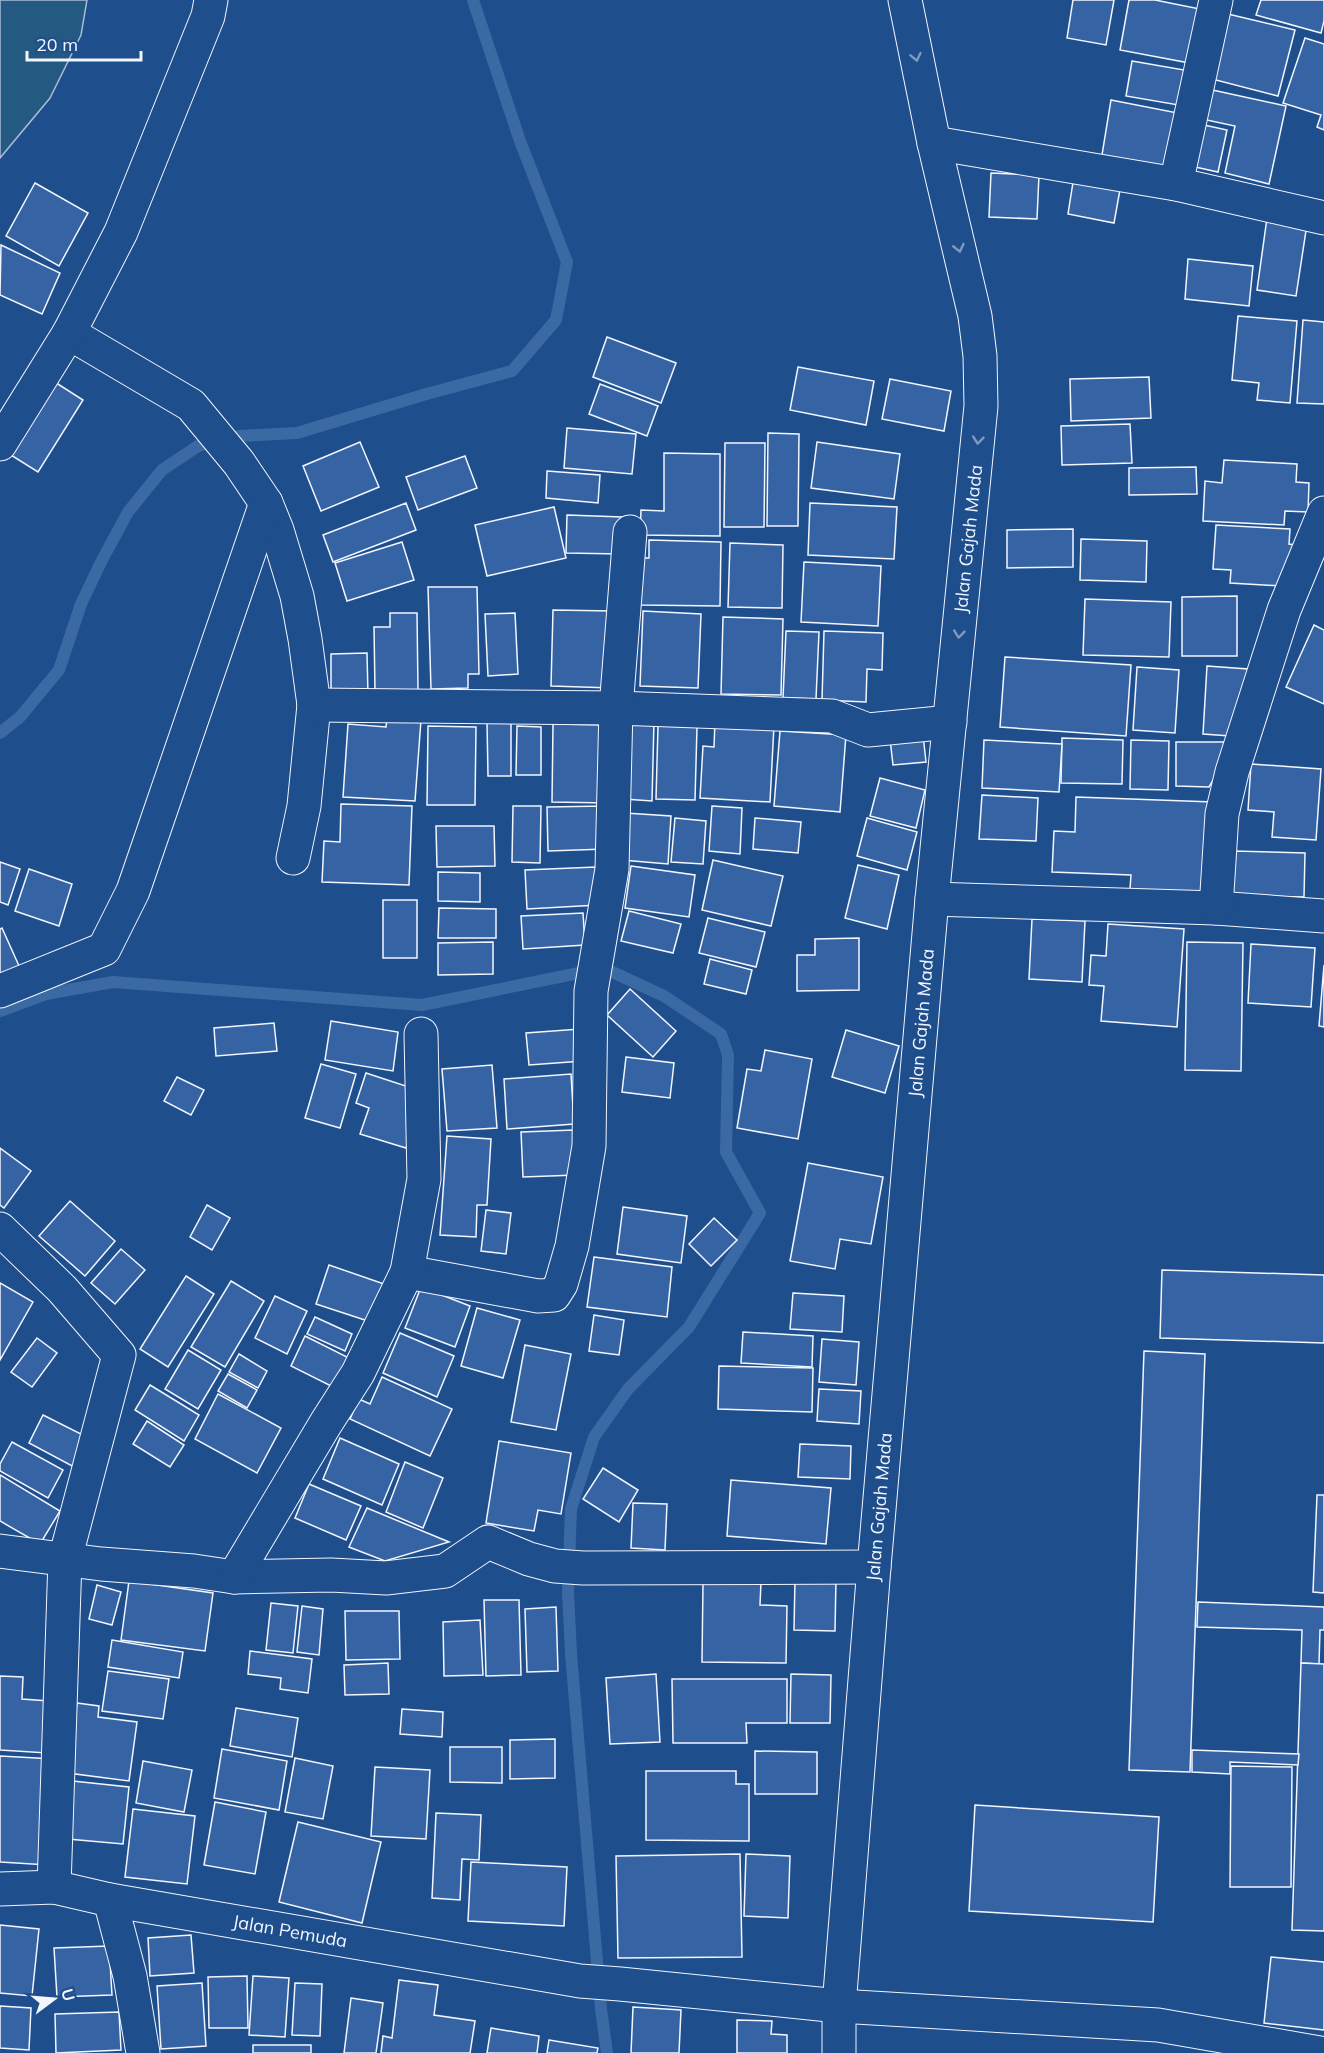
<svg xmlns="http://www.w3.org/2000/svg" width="1324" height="2053" font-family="Mulish,sans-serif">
  <rect width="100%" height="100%" fill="#1f4e8c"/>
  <!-- green -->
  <polygon fill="#245a82" stroke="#a8bbd7" stroke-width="1.5" points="0,0 87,0 81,35 50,98 0,158"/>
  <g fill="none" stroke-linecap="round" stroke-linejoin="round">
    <!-- stream -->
    <g stroke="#3b69a3" stroke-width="12">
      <polyline points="0,733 20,717 59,670 81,604 101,562 128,512 162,470 198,446 239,436 297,433 423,395 512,371 556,320 567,262 520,141 473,0"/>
      <polyline points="0,1011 46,994 113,982 422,1005 579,973 608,970 664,996 721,1034 728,1055 726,1152 760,1213 689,1327 628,1389 594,1437 571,1509 568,1592 571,1654 601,2009 607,2053"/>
    </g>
  </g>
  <!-- building -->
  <g fill="#3563a3" stroke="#f2f6ff" stroke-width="1.5">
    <polygon points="1073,0 1114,0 1106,45 1067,38"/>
    <polygon points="1129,0 1155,0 1205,10 1195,64 1120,50"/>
    <polygon points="1261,0 1324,0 1324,21 1321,33 1256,15"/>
    <polygon points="1228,14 1295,30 1278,96 1212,79"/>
    <polygon points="1305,38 1324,44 1324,130 1317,127 1321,115 1283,103"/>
    <polygon points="1132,61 1190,71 1184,106 1126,96"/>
    <polygon points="1208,89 1286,106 1269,184 1225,173 1235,126 1202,119"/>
    <polygon points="1111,100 1188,115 1177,170 1102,155"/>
    <polygon points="1195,123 1227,130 1218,172 1186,165"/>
    <polygon points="991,173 1039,175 1037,219 989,217"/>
    <polygon points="1074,176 1121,184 1114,223 1068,214"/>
    <polygon points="35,183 88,213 59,266 6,236"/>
    <polygon points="1267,218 1307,224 1296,296 1257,290"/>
    <polygon points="1,245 60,273 42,314 0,295"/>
    <polygon points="1188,259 1253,266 1249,306 1185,299"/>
    <polygon points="1238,316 1297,321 1290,403 1257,400 1259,383 1232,380"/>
    <polygon points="1303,320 1324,322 1324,404 1297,403"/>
    <polygon points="607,337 676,363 661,403 593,377"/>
    <polygon points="798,367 874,381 866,425 790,410"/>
    <polygon points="1149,377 1151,418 1071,421 1070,379"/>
    <polygon points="50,379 83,400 38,472 6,452"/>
    <polygon points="890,379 951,391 944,431 882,419"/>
    <polygon points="600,384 658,406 647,436 589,414"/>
    <polygon points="1130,424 1132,463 1062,465 1061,426"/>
    <polygon points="567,428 636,434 632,474 564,468"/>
    <polygon points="768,433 799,434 798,526 767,526"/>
    <polygon points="360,442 379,487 321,511 303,466"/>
    <polygon points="817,442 900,454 894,499 811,488"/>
    <polygon points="725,443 765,443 764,527 724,527"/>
    <polygon points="664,453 720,454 720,536 640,535 641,510 664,511"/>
    <polygon points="465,456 477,488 418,510 406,477"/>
    <polygon points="1224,460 1297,464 1296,482 1309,483 1308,512 1285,511 1284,525 1203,521 1205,481 1222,483"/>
    <polygon points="1196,467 1197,494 1129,495 1129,468"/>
    <polygon points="547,471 600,475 598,503 546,498"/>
    <polygon points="406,503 416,530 333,562 323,535"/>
    <polygon points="810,503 897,507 894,559 808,555"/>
    <polygon points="554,507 566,558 487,576 475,525"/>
    <polygon points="567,515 622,517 621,554 566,553"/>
    <polygon points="1216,525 1290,529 1289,544 1296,545 1281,586 1230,583 1231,570 1213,569"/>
    <polygon points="1073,529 1073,567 1007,568 1007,530"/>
    <polygon points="1081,539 1147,541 1146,582 1080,580"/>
    <polygon points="649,540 721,542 720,606 640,605 640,558 649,558"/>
    <polygon points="402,542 414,580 347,601 335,563"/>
    <polygon points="730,543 783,545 782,608 728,607"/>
    <polygon points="804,562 881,566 878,626 801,622"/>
    <polygon points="428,587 477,587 479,674 468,674 468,688 431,689"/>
    <polygon points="1237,596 1237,656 1182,656 1182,597"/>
    <polygon points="1085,599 1171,602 1169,657 1083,655"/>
    <polygon points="553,610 613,611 612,688 551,686"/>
    <polygon points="643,611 701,614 698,688 640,686"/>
    <polygon points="390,613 417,613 418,691 375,691 374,627 390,627"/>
    <polygon points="515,613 518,674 488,676 485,614"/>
    <polygon points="723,617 783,619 781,695 721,694"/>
    <polygon points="1314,625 1324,630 1324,704 1286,687"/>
    <polygon points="786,631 819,632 816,699 783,698"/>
    <polygon points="824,631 883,633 882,670 867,669 866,702 822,700"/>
    <polygon points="367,653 368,695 331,695 331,654"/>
    <polygon points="1005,657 1131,665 1126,736 1000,727"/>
    <polygon points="1207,666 1248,669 1244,737 1203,734"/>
    <polygon points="1137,667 1179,670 1175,733 1133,730"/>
    <polygon points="387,717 421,720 415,801 343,797 348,724 386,727"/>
    <polygon points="626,721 654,721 652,801 624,799"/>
    <polygon points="715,721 774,725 770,802 700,798 703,746 714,747"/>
    <polygon points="487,722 511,722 511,776 488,776"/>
    <polygon points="553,724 608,725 607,803 552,802"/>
    <polygon points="428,726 476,727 475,805 427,805"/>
    <polygon points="517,726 541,727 541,775 516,775"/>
    <polygon points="658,726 697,727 695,800 656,799"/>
    <polygon points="780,731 846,735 840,812 774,806"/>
    <polygon points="923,735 926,762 893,765 890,739"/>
    <polygon points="1062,738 1123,740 1122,784 1061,783"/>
    <polygon points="984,740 1062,744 1059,792 982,788"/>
    <polygon points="1131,740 1169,741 1168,790 1130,789"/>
    <polygon points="1176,742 1236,742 1209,787 1176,786"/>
    <polygon points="1251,764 1321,769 1316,840 1272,837 1274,812 1248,810"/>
    <polygon points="880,778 925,790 916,828 870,816"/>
    <polygon points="982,795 1038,798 1036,841 979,839"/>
    <polygon points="1076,797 1213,802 1210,899 1130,889 1131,875 1052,872 1054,831 1075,832"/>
    <polygon points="341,804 412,806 409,885 322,882 324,841 340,842"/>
    <polygon points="513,806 541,806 540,863 512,862"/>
    <polygon points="605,806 606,849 548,851 547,807"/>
    <polygon points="712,806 742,808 740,854 709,851"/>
    <polygon points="625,813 671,816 668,864 622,860"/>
    <polygon points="675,818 706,821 703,864 671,862"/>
    <polygon points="755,818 801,822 798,853 753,849"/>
    <polygon points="867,818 917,832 907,870 857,856"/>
    <polygon points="436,826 494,826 495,866 437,867"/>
    <polygon points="1233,851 1305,853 1304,897 1233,896"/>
    <polygon points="713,860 783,876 771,926 702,910"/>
    <polygon points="0,862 20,869 8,905 0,902"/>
    <polygon points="858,865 899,875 887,929 845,918"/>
    <polygon points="631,866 695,875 689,917 625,908"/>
    <polygon points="596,867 598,905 527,909 525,870"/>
    <polygon points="29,869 72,884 59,926 15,911"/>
    <polygon points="438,872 480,873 480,902 438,901"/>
    <rect x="383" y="900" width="34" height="58"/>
    <polygon points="439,908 496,909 496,938 438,938"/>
    <polygon points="629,911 681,924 673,953 621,941"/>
    <polygon points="583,913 585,945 523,949 521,916"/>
    <polygon points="708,918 765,932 756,967 699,953"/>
    <polygon points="1032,919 1085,921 1082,982 1029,979"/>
    <polygon points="1108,924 1184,929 1177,1027 1101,1021 1104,986 1089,985 1091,955 1106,956"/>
    <polygon points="2,928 20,968 0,977 0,929"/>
    <polygon points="859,938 859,990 797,991 797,955 815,955 815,939"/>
    <polygon points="493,942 493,974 438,975 438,943"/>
    <polygon points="1187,942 1243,943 1241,1071 1185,1070"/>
    <polygon points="1251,944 1315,948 1311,1007 1248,1003"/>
    <polygon points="710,959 752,970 746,994 704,984"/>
    <polygon points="1324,965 1324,1027 1319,1026"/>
    <polygon points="630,989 676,1031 653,1057 607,1015"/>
    <polygon points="331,1021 398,1032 393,1071 325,1060"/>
    <polygon points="274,1023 277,1051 216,1056 214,1028"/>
    <polygon points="580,1029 583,1061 529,1065 526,1033"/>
    <polygon points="846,1030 899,1046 885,1093 832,1077"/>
    <polygon points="765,1050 812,1059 798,1139 737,1128 747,1069 761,1071"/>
    <polygon points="626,1057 674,1063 670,1098 622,1092"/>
    <polygon points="321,1064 356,1074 340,1128 305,1118"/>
    <polygon points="492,1065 497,1128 447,1131 442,1069"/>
    <polygon points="366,1073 415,1089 417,1117 406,1148 360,1134 369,1108 356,1103"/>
    <polygon points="571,1074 574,1124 507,1129 504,1079"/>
    <polygon points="177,1077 204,1090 191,1115 164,1101"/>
    <polygon points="574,1130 576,1175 523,1177 521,1132"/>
    <polygon points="447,1136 491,1139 487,1205 477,1205 476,1237 440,1235"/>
    <polygon points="0,1148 31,1171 4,1208 0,1205"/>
    <polygon points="808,1163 883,1177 871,1244 840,1239 835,1269 790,1261"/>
    <polygon points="70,1201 115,1241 85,1276 39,1236"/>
    <polygon points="207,1205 230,1218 212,1250 190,1237"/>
    <polygon points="623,1207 687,1216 681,1263 617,1254"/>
    <polygon points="486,1210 511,1213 506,1254 481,1251"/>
    <polygon points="714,1218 737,1240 711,1266 689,1244"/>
    <polygon points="121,1249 145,1270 115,1304 91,1283"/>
    <polygon points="594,1257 672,1267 667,1317 587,1307"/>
    <polygon points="329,1265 384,1284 371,1322 316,1304"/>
    <polygon points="1162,1270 1324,1275 1324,1343 1160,1338"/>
    <polygon points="186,1276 214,1294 168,1367 140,1349"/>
    <polygon points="231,1281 264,1301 225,1367 191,1347"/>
    <polygon points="0,1283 33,1302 0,1360"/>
    <polygon points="421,1287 470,1306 455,1347 405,1328"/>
    <polygon points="793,1293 844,1296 842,1332 790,1329"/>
    <polygon points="275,1296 307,1311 287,1354 255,1338"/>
    <polygon points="477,1308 520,1320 503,1378 461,1366"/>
    <polygon points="594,1315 624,1320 619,1355 589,1351"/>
    <polygon points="315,1317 352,1334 345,1351 307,1334"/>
    <polygon points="743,1332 813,1336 812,1367 741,1363"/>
    <polygon points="400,1333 454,1356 437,1397 383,1373"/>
    <polygon points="305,1336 349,1358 335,1388 291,1366"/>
    <polygon points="37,1338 57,1353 32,1387 11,1372"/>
    <polygon points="822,1339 859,1342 856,1385 819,1382"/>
    <polygon points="525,1345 571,1354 556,1430 511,1422"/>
    <polygon points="188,1350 221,1370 198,1409 165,1389"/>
    <polygon points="1144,1351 1205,1354 1190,1772 1129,1770"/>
    <polygon points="239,1354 267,1371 258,1388 229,1372"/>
    <polygon points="719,1366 813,1368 812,1412 718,1409"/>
    <polygon points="228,1374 257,1390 247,1408 218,1391"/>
    <polygon points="382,1377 452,1409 430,1456 350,1419 359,1399 370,1404"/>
    <polygon points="150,1385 199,1415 184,1441 135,1410"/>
    <polygon points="819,1389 861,1391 859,1424 817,1421"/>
    <polygon points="218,1394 281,1428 257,1473 195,1439"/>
    <polygon points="43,1415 89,1438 74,1467 29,1443"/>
    <polygon points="147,1421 184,1445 170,1467 133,1444"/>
    <polygon points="340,1438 399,1464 382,1505 323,1479"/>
    <polygon points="499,1441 571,1453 561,1514 538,1510 534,1531 486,1523"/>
    <polygon points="12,1442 63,1470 48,1498 0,1471 0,1464"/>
    <polygon points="800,1444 851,1446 850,1479 798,1477"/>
    <polygon points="405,1462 443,1478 423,1528 386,1512"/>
    <polygon points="603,1468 638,1490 619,1522 583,1499"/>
    <polygon points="0,1475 60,1511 40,1544 0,1521"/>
    <polygon points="731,1480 831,1488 826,1544 727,1536"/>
    <polygon points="309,1484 361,1506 346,1540 295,1518"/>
    <polygon points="1317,1495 1324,1495 1324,1593 1313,1592"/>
    <polygon points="633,1503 667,1504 665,1550 631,1548"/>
    <polygon points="367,1508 449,1542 385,1561 349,1547"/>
    <polygon points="795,1578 836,1579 835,1631 794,1630"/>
    <polygon points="129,1581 213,1593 205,1651 121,1640"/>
    <polygon points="703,1582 761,1582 760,1605 787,1606 786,1663 702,1662"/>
    <polygon points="97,1585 121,1592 112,1625 89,1619"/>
    <polygon points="484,1600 519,1600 521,1675 486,1676"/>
    <polygon points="1198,1602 1324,1607 1324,1630 1320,1630 1319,1664 1301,1663 1302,1630 1197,1627"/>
    <polygon points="271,1603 298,1606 293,1653 266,1650"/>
    <polygon points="302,1606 323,1609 319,1655 297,1652"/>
    <polygon points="556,1607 558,1671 527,1672 525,1609"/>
    <polygon points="345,1611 399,1611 400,1659 346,1660"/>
    <polygon points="480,1620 483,1675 444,1676 443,1622"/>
    <polygon points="112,1640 183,1652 179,1678 108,1667"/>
    <polygon points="250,1651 312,1659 308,1693 280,1689 281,1678 248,1674"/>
    <polygon points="388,1663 389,1694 345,1695 344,1665"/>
    <polygon points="1301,1663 1324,1664 1324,1931 1292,1930"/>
    <polygon points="108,1671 169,1679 163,1719 102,1711"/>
    <polygon points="656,1674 660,1742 610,1744 606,1678"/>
    <polygon points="791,1674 831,1675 830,1723 790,1723"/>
    <polygon points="0,1676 23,1677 22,1699 49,1701 47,1753 0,1750"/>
    <polygon points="672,1679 787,1679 787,1723 746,1723 747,1743 673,1743"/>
    <polygon points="77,1703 99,1706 98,1717 137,1722 129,1781 68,1773"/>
    <polygon points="236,1708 298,1718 292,1757 230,1746"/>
    <polygon points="402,1709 443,1712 442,1737 400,1734"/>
    <polygon points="555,1739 555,1778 510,1779 510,1740"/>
    <polygon points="450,1747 502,1747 502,1783 450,1782"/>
    <polygon points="222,1749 287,1761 279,1810 214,1798"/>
    <polygon points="1192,1750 1299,1754 1298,1765 1230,1762 1230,1774 1192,1772"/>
    <polygon points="755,1751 817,1752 817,1794 755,1794"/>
    <polygon points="0,1756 54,1759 48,1865 0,1862"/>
    <polygon points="295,1758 333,1766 323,1819 285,1812"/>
    <polygon points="143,1761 192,1770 184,1812 136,1803"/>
    <polygon points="1231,1766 1292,1767 1291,1887 1230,1887"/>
    <polygon points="375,1767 430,1770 426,1839 371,1836"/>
    <polygon points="646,1771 736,1771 736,1784 749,1784 749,1841 646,1840"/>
    <polygon points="63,1780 129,1787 123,1844 57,1838"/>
    <polygon points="215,1802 266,1812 255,1874 204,1865"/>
    <polygon points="975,1805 1159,1817 1153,1922 969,1911"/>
    <polygon points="133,1809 195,1816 187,1884 125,1877"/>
    <polygon points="436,1813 481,1815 479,1860 462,1859 460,1900 432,1898"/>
    <polygon points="298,1822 381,1842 362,1923 279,1902"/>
    <polygon points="740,1854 742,1957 618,1958 616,1856"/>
    <polygon points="746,1854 790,1856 788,1918 744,1916"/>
    <polygon points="471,1862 567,1867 564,1926 468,1921"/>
    <polygon points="0,1925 39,1929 32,1996 0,1993"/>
    <polygon points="191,1935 194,1973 150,1976 148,1938"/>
    <polygon points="109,1946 112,1995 57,1997 54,1948"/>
    <polygon points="1271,1957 1324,1962 1324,2030 1264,2023"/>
    <polygon points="247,1976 248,2028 209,2028 208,1977"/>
    <polygon points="253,1976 289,1978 285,2037 249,2035"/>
    <polygon points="399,1980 438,1985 434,2015 475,2021 470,2053 381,2053 383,2036 392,2038"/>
    <polygon points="202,1983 206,2046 161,2049 157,1986"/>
    <polygon points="295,1983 322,1984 320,2036 292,2035"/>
    <polygon points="351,1998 383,2003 376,2053 344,2053"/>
    <polygon points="0,2006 31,2008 29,2050 0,2048"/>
    <polygon points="633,2007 681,2010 679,2053 631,2053"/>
    <polygon points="119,2012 121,2050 56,2053 55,2014"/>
    <polygon points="737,2020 772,2021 771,2034 787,2035 787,2053 737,2053"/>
    <polygon points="491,2028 539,2036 537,2053 487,2053"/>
    <polygon points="549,2040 598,2048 597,2053 547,2053"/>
    <rect x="253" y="2045" width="58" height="8"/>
  </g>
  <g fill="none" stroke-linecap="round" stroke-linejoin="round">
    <!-- minor casing -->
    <g stroke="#f2f6ff" stroke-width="35">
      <g id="minor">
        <polyline points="934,143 1176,184 1324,218"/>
        <polyline points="1176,184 1216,0"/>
        <polyline points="69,333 191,405 239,463 266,503 277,530 297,596 305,639 314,705 304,806 293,858"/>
        <polyline points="0,444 69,333 121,232 208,16 211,0"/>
        <polyline points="314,705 616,708 832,716 868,730 950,722"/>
        <polyline points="932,899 1216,908 1324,916"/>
        <polyline points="1216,908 1222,814 1232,772 1284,610 1324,513"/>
        <polyline points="0,991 104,949 133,891 266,503"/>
        <polyline points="0,1229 62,1289 119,1355 65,1559 54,1887"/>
        <polyline points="407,1272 538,1296 554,1295 561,1284 572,1246 589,1146 591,991 612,869 616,708 630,532"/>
        <polyline points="0,1551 101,1564 194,1571 234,1577 331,1575 386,1578 445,1571 488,1542 529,1559 555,1566 583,1568 874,1567"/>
        <polyline points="234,1577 326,1423 358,1373 407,1272 424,1179 421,1034"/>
        <polyline points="110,1900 130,1976 143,2053"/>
      </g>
    </g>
    <!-- tertiary casing -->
    <g stroke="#f2f6ff" stroke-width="35">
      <polyline id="tertiary" points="0,1889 54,1887 110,1900 580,1981 620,1984 839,2006 1158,2025 1320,2053"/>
    </g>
    <!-- secondary casing -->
    <g stroke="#f2f6ff" stroke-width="35">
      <polyline id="secondary" points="839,2053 839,2006 874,1567 932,899 981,406 980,356 975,316 934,143 905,0"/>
    </g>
    <!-- minor -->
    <use href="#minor" stroke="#1f4e8c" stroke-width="33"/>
    <!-- tertiary -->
    <use href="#tertiary" stroke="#1f4e8c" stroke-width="33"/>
    <!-- secondary -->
    <use href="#secondary" stroke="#1f4e8c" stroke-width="33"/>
  </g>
  <!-- one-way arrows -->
  <defs><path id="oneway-chevron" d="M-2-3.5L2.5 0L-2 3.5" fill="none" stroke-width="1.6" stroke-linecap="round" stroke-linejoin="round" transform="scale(1.5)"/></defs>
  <g stroke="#7e9ac0">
    <use href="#oneway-chevron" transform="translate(916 57) rotate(78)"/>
    <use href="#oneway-chevron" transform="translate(959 248) rotate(77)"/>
    <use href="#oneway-chevron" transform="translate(978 440) rotate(96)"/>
    <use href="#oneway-chevron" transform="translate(959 634) rotate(96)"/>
  </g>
  <g text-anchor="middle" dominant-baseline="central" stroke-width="4.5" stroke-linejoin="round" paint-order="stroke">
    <!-- street labels -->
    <g font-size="18" fill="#f2f6ff" stroke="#1f4e8c">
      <text transform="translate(968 539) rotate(-84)">Jalan Gajah Mada</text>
      <text transform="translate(921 1023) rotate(-85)">Jalan Gajah Mada</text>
      <text transform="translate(879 1507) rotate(-85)">Jalan Gajah Mada</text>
      <text transform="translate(290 1931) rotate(10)">Jalan Pemuda</text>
    </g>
  </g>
  <!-- north arrow -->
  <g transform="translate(54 1999) rotate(74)" stroke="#1f4e8c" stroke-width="4.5" paint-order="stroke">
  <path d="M0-4.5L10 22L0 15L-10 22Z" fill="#f2f6ff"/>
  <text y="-9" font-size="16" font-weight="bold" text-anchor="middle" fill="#f2f6ff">U</text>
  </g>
  <!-- scale -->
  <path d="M27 51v9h114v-9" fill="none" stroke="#f2f6ff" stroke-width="3"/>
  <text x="36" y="51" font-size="18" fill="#f2f6ff" stroke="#1f4e8c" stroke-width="4.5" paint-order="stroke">20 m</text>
</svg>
